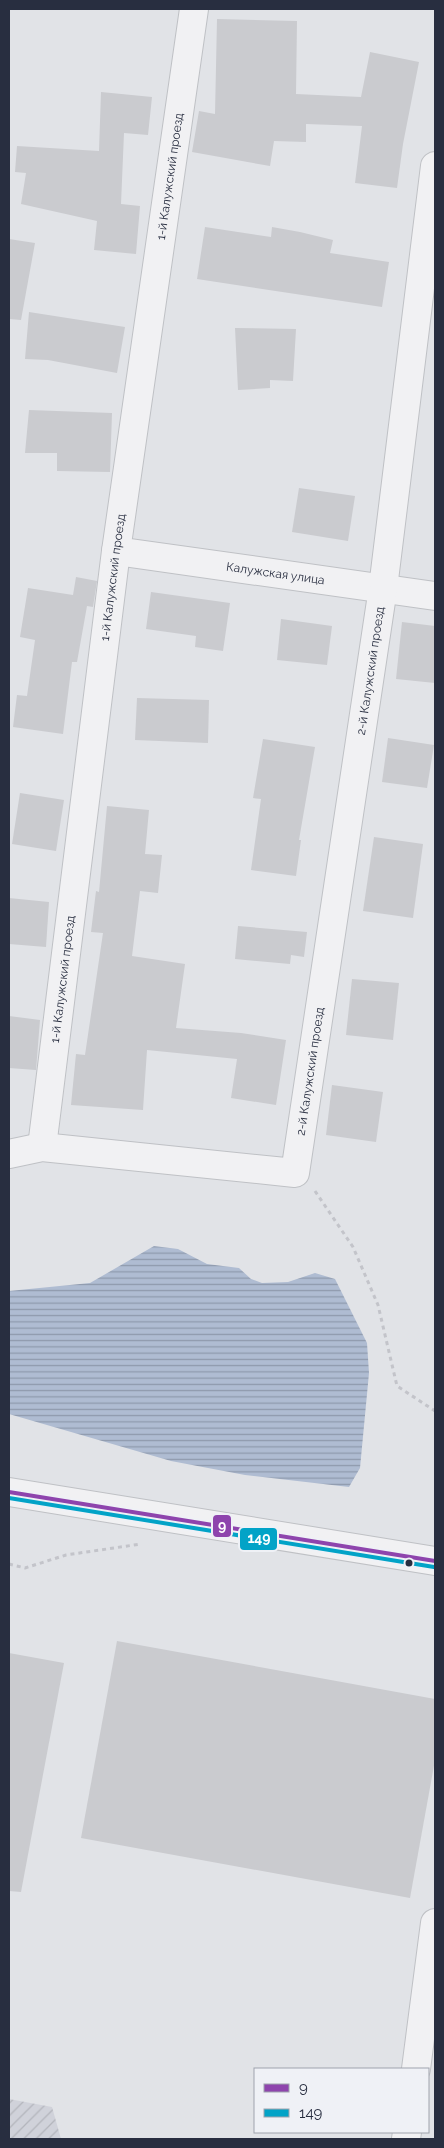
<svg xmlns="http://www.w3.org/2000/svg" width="444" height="2148" font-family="Raleway,sans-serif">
  <defs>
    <pattern id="industrial-furrows" width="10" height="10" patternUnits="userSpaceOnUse" patternTransform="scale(1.25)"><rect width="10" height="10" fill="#d0d2da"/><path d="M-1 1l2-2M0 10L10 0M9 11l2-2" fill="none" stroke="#b3b5bc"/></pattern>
    <pattern id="water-rules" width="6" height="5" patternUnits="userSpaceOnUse" patternTransform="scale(1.25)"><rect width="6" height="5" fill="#afbcd2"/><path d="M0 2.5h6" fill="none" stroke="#8e99ac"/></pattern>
  </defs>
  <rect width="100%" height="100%" fill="#e1e3e7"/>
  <!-- industrial -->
  <polygon fill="url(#industrial-furrows)" points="9,2099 52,2107 61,2139 9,2139"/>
  <!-- water -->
  <polygon fill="url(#water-rules)" points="154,1246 178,1249 207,1264 239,1268 251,1279 262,1283 288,1282 315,1273 335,1279 367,1343 369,1373 360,1468 349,1487 245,1475 171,1461 9,1414 9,1291 90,1283"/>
  <!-- building -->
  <g fill="#cacbcf">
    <polygon points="217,19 297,21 296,94 361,97 370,52 419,62 403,144 397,188 355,183 362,126 306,124 306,142 274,141 270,166 192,152 199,111 215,114"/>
    <polygon points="101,92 152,97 148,135 124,133 121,204 140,206 136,254 94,250 97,221 21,204 26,173 15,172 17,146 99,151"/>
    <polygon points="205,227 271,237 272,227 300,232 333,240 330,253 389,262 382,307 197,279"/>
    <polygon points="9,239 35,243 21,320 9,319"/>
    <polygon points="29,312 125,327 117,373 48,360 25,359"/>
    <polygon points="235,328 296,329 293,381 270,380 270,388 238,390"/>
    <polygon points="29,410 112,413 110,472 57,471 57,453 25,453"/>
    <polygon points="299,488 355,496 348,541 292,532"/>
    <polygon points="76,577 97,581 93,607 87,606 77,662 72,662 63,734 13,727 17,695 27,696 35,640 20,637 28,588 73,595"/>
    <polygon points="151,592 230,603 223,651 195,647 196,636 146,629"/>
    <polygon points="281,619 332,626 327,665 277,660"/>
    <polygon points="402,622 435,626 435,683 396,679"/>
    <polygon points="137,698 209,700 208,743 135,740"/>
    <polygon points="388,738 434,745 427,788 382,782"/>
    <polygon points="263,739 315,747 299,840 301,840 296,876 251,870 261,799 253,798"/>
    <polygon points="20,793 64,800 56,851 12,844"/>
    <polygon points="107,806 149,810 145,854 162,855 158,893 140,891 132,956 185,964 176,1028 241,1033 286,1040 276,1105 231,1098 237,1059 147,1050 143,1110 71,1105 76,1054 85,1055 103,933 91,932 96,891 99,892"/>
    <polygon points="374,837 423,844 413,918 363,911"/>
    <polygon points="9,898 49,902 46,947 9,944"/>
    <polygon points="238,926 307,932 304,957 291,955 290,964 235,959"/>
    <polygon points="352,979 399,983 393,1040 346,1035"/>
    <polygon points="9,1016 40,1020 36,1070 9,1068"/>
    <polygon points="332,1085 383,1092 376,1142 326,1135"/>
    <polygon points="117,1641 435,1699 435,1760 410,1898 81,1838"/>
    <polygon points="9,1653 64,1663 21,1892 9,1891"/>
  </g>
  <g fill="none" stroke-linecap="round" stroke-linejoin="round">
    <!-- minor casing -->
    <g stroke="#bfc1c5" stroke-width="30">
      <g id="minor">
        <path id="s1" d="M 116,551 L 435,596"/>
        <path id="s2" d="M 42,1147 L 116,551 L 194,9"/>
        <path id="s3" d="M 9,1154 L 42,1147 L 295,1173 L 383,588 L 435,166"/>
        <polyline points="9,1492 435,1561"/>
        <polyline points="416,2069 435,1923"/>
        <polyline points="406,2139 407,2132"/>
      </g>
    </g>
    <!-- path -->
    <g stroke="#c3c4ca" stroke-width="3" stroke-dasharray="4 4" stroke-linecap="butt">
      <polyline points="315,1191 353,1247 378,1305 397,1386 435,1411"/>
      <polyline points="9,1564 25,1568 66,1555 141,1544"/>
    </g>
    <!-- minor -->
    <use href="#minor" stroke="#f1f1f3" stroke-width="28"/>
    <!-- bus-1 casing -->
    <g stroke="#eff1f6" stroke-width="8">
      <polyline id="bus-1" points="9,1492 435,1561"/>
    </g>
    <!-- bus-2 casing -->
    <g stroke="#eff1f6" stroke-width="8">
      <polyline id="bus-2" points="9,1498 434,1567"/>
    </g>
    <!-- bus-1 -->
    <use href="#bus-1" stroke="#8e44ad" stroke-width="4"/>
    <!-- bus-2 -->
    <use href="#bus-2" stroke="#02a3c7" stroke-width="4"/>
  </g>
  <!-- markers -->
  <circle fill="#282e40" stroke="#eff1f6" stroke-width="2" cx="409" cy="1563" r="4.5"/>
  <g text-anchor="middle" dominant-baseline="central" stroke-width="4.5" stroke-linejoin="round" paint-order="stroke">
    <!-- street labels -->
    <g font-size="12" fill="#282e40" stroke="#eff1f6">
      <text stroke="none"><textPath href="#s2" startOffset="979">1-й Калужский проезд</textPath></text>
      <text stroke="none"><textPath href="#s1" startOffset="161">Калужская улица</textPath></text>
      <text stroke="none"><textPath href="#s2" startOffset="574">1-й Калужский проезд</textPath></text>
      <text stroke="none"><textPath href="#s3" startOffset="796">2-й Калужский проезд</textPath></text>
      <text stroke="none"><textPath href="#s2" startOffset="169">1-й Калужский проезд</textPath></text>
      <text stroke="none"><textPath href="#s3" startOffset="391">2-й Калужский проезд</textPath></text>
    </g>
  </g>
  <g stroke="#eff1f6" stroke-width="2">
    <rect x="212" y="1514" width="20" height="24" rx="5" fill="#8e44ad"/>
    <rect x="239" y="1527" width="39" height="24" rx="5" fill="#02a3c7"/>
  </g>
  <g font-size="14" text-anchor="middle" font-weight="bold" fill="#fff">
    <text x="222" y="1531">9</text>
    <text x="259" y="1543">149</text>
  </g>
  <!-- border -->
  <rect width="444" height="2148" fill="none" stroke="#282e40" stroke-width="20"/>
  <!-- legend -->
  <rect x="254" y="2068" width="175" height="65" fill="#eff1f6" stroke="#9fa3ad"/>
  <rect x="264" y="2084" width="25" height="8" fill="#8e44ad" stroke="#9fa3ad"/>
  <text x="299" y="2093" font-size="15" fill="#282e40">9</text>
  <rect x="264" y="2109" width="25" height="8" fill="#02a3c7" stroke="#9fa3ad"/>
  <text x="299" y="2118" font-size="15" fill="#282e40">149</text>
</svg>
